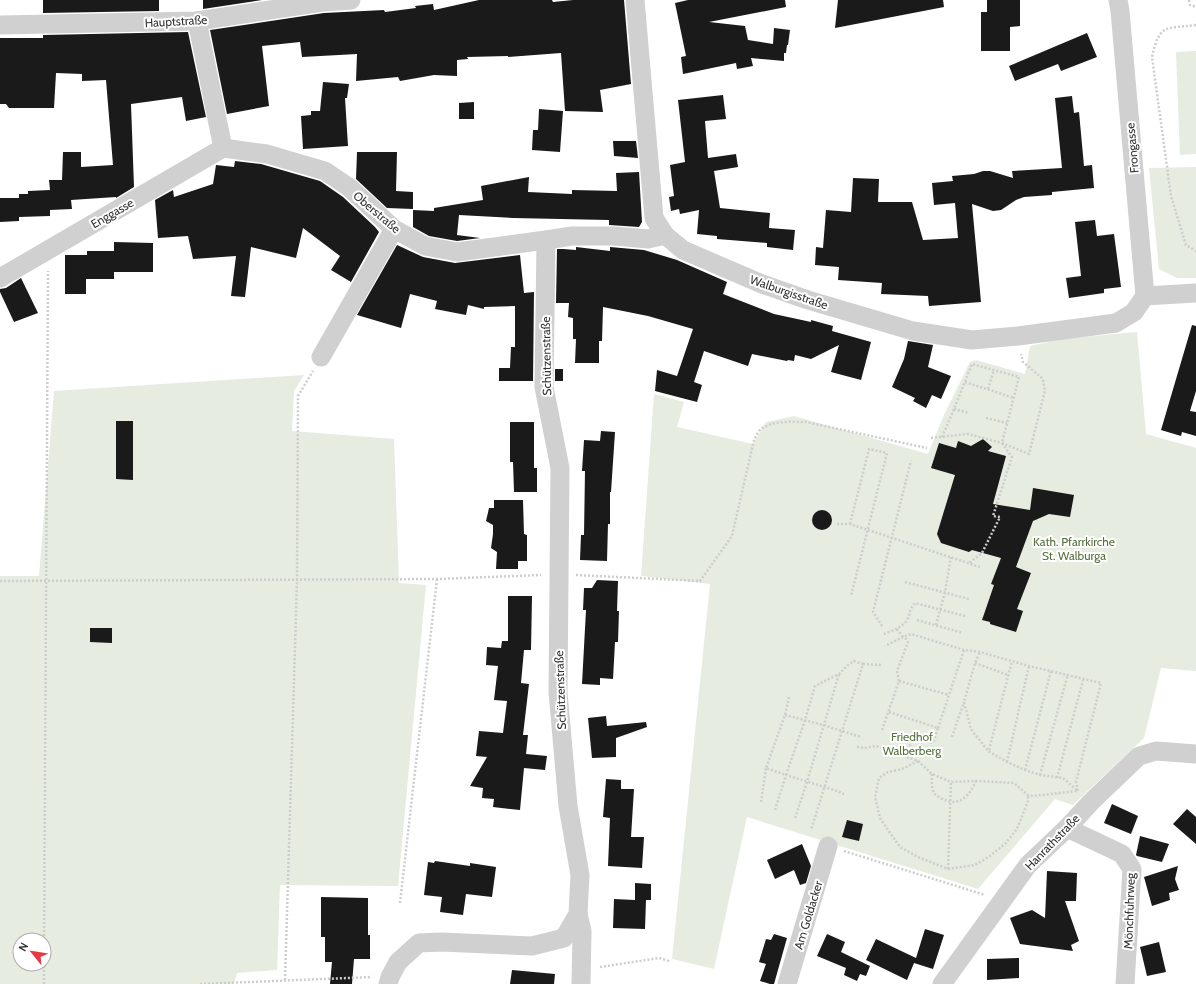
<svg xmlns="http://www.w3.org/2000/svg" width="1196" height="984" font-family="Cabin,sans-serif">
  <rect width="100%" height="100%" fill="#fff"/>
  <!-- green -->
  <g fill="#e6ecdf" fill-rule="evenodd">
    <polygon points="1196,51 1196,154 1180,155 1176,52"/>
    <polygon points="1196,167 1196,278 1177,278 1159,269 1149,168"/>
    <polygon points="1137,332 1146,434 1196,448 1196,671 1161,668 1144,738 1073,805 1055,799 978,889 747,817 714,969 672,959 710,584 641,576 654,394 684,402 677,427 753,444 766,422 794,416 928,454 944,415 970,362 976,360 1025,374 1030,346 1062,339"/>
    <path d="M 304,375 L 294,391 L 292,431 L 394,439 L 399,583 L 426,585 L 398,886 L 280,885 L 277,970 L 237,973 L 234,984 L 0,984 L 0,576 L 39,576 L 54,391 ZM 20,940 L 44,940 L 44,964 L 20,964 Z"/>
  </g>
  <!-- building -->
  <g fill="#1a1a1a">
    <polygon points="43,0 159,0 159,11 43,13"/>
    <polygon points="203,0 262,0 203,9"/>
    <polygon points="479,0 552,0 553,2 573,0 624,0 631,84 600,90 603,112 565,111 561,53 508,57 508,56 467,57 468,59 457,60 457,76 434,75 400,81 398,77 356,81 357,54 302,57 300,42 262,46 269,106 227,114 210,30 324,13 384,10 385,12 416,8 415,6 433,4 434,10"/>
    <polygon points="688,0 785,0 786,7 709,22 745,26 748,40 773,44 774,28 790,30 788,45 787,45 786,53 784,53 784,61 751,58 753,66 737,69 736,63 683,74 681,57 686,56 675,3"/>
    <polygon points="838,0 943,0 944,7 835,28"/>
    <polygon points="987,0 1020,0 1020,26 1010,27 1010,51 981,51 981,12 987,12"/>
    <polygon points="188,32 206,117 186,121 182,97 131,104 134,187 116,198 116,197 71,200 72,209 50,210 50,216 19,217 19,221 0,222 0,198 19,198 19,194 28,194 28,191 50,190 49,180 62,180 63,152 81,152 81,167 113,165 106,80 82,81 82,74 56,73 54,108 9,108 6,104 0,104 0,38 43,38 43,35"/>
    <polygon points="1087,33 1097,57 1061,71 1058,64 1015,81 1009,66"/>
    <polygon points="323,82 349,84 347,98 345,98 348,146 303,149 301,116 311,115 311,111 320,111"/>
    <polygon points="723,95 726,119 705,121 708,158 736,154 738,167 714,171 720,208 770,213 769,228 795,230 793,250 767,247 767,243 717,239 717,236 697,234 699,210 680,214 679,209 671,211 669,197 674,196 670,165 685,162 678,100"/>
    <polygon points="1072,96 1074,113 1079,112 1084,166 1092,165 1094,188 1052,192 1052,195 1024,197 1016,200 1001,210 993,211 972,204 981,302 929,306 928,296 881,294 882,283 838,280 839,267 815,265 816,247 823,248 826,210 851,212 853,178 879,179 878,202 912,202 923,240 958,238 955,203 934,205 932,183 953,181 952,176 974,174 983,171 990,171 1013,178 1012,171 1062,168 1055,98"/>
    <polygon points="474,102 474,119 459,119 459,103"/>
    <polygon points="539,109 563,111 560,152 532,150 533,130 538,130"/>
    <polygon points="613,141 636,141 638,158 614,156"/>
    <polygon points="357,152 397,152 396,191 413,192 413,209 387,208 356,179"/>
    <polygon points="235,161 261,164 320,181 343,197 375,227 379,232 351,282 331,270 340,256 303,228 296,258 251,247 245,297 231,296 236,256 193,259 188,236 158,238 155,200 173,190 174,197 213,184 216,165 234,167"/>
    <polygon points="639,172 642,222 639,227 609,225 609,220 513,218 459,215 457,235 480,238 457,241 429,236 413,227 413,210 434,211 434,208 483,200 481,186 529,177 528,192 572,194 572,190 617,191 616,173"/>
    <polygon points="1095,220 1097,236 1114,234 1121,287 1104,289 1104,293 1069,298 1066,278 1081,276 1075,222"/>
    <polygon points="114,242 153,243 153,272 114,272 114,279 86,279 86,294 65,294 65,255 87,255 87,251 114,251"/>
    <polygon points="397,245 423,257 455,263 520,255 524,293 534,292 533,381 499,381 499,368 510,368 511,347 515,347 515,306 484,307 484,309 468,305 466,315 435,309 437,301 410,294 401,328 357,315"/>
    <polygon points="576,247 610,251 610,247 644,250 677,260 727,282 723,294 774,314 811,322 811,320 833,326 832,331 871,342 861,380 831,372 839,345 811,359 795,355 794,361 788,360 787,361 752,354 748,366 704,351 694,382 702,385 697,402 655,391 657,370 677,376 693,329 648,316 603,307 602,341 599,341 599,363 575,363 576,339 573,339 573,318 568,317 569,303 556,303 557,249 563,249 576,250"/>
    <polygon points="21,278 38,313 14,322 0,292 0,289 6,288"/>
    <polygon points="1192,325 1196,326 1196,391 1190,411 1196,412 1196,436 1182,432 1181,436 1161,430"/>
    <polygon points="908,341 933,345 928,367 951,376 941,399 932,395 926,408 913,401 915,398 892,387 904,359"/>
    <rect x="555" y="369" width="8" height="12"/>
    <polygon points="116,421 133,421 133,480 116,479"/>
    <polygon points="510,422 534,422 534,468 537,468 537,492 514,492 513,462 510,462"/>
    <polygon points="601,431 615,432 611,492 610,492 610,524 608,524 607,561 580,560 581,535 584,535 585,471 582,471 584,440 600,441"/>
    <polygon points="983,439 992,447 988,451 1006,456 993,504 1030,510 1033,488 1074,495 1070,517 1049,514 1033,521 1016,567 1031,573 1017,609 1023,611 1016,632 990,624 990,622 982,620 994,585 991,584 1001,558 972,550 969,552 941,543 937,534 955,475 931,468 939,443 956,448 958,441 971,446"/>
    <polygon points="494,500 523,500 524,534 527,535 527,561 518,561 518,569 496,569 497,552 491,548 493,534 493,525 486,521 489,508 494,508"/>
    <circle cx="822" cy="520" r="10"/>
    <polygon points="597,580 618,581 617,611 619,611 618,642 615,642 613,679 600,678 600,685 582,684 586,610 583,610 584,588 592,588"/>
    <polygon points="508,596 532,596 531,650 524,650 521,683 529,684 523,735 528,735 526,754 547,756 545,770 524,768 520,810 493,807 494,799 482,798 483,788 470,786 487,757 476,756 479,731 503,733 507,701 494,700 498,666 486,665 487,647 501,648 502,641 508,641"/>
    <polygon points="90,628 112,628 112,643 90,642"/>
    <polygon points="606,716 607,726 646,722 647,727 616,738 616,757 592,758 588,718"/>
    <polygon points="606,779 621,780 621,789 634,789 631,837 644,837 642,868 608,866 610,818 603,817"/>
    <polygon points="1112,804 1138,816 1131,834 1104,823"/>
    <polygon points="1187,809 1196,817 1196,844 1173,824"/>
    <polygon points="847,820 863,824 859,841 842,837"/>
    <polygon points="1140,836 1169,844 1162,862 1137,856 1136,855"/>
    <polygon points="802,844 811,866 806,883 800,885 794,870 775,879 767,860"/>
    <polygon points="435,861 470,866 470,863 496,867 492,897 466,894 463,915 440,912 442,897 424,895 428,862 434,863"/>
    <polygon points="1178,866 1175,879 1179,890 1169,893 1170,900 1152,906 1144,877"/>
    <polygon points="1047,871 1077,873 1076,901 1065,901 1079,941 1071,945 1073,951 1020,944 1010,918 1032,910 1045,918"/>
    <polygon points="635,883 651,884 651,900 642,900 646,900 645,929 613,928 614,899 635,900"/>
    <polygon points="321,897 368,898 368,935 370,935 370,959 354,959 352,984 330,984 332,962 325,962 325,937 321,937"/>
    <polygon points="925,929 944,935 933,969 914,963 907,980 866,960 876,939 916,958"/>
    <polygon points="774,934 787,938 774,984 770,984 760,981 766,964 759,962 766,939 771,940"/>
    <polygon points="827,934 845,942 841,952 870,966 866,976 860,974 857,981 844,975 846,968 817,956"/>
    <polygon points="1159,942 1166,972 1147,976 1140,947"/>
    <polygon points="1019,958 1019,978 987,980 987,959"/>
    <polygon points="512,970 555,974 554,984 510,984"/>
  </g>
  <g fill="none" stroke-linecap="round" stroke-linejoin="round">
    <!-- path -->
    <g stroke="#cdcdcd" stroke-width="2.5" stroke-dasharray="2 2" stroke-linecap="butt">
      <polyline points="1189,0 1190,5 1196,7"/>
      <path d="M 1196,25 C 1165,29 1160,23 1152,57 L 1171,196 L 1186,245 L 1196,251"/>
      <polyline points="965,382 1014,398"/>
      <polyline points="988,389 994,370"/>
      <polyline points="954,409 969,413"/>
      <polyline points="986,418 1007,423"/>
      <polyline points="942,437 954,409 972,364 1019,377 1002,443 1012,457 993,516 1000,517 982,553 969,563"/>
      <polyline points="931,438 968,434 1002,443 1029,454 1045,391 1043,379 1023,362 1021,354"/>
      <polyline points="837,524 850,524 980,567"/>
      <polyline points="850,524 869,449 887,453 851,596"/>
      <path d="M 576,575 L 700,581 L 732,536 L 754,440 C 756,437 758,431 761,429 C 773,420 792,422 806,422 L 927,448"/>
      <polyline points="0,581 437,579 541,575"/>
      <polyline points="905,582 969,599"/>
      <polyline points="917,620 963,633"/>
      <polyline points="936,625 945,592 951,557"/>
      <polyline points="882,626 873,612 911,461"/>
      <polyline points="897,629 903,637 911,634 964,650 980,652 1029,666 1101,683 1076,782 1078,791 1063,778 1040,775 1025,770 1007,762 988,751 971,729 964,702 975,663 980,652"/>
      <path d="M 884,634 C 891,631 902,628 907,620 C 911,613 908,611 915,603 L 965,616"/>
      <polyline points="975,663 1008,675"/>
      <polyline points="863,664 882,665"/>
      <polyline points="899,681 949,695"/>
      <polyline points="789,697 785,715 766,768 786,775 805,720 815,686 839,674 848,665 854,661 863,664 811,830"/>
      <polyline points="889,712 938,728 933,743 913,737 905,757"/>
      <polyline points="785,715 823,725 861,737"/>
      <polyline points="938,728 964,650"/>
      <polyline points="882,730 899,681 897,671 908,642 906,639 903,637 885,646"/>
      <polyline points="952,737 964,702"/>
      <polyline points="857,747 865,748 876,746 918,761 932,774 951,782 976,781 1014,783 1028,795 1033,796 1077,791"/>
      <polyline points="989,750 1012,661"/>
      <polyline points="918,761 902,769 888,772 879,778 875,797 880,818 890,833 900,847 918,857 948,869 975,865 990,856 1005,844 1017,829 1028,801 1028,795"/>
      <polyline points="1007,762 1029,666"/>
      <polyline points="1025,770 1051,671"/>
      <path d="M 932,774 C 932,779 931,788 934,793 C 936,796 942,799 945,800 C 961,807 970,794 976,781"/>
      <polyline points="1040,775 1068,674"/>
      <polyline points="1057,778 1083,680"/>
      <polyline points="761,802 766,768"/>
      <polyline points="775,810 786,775 837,791 844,794"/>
      <polyline points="795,818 807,782 839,674"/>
      <polyline points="844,851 985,895"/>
      <polyline points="948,869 951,782"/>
      <polyline points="400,903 437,579"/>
      <polyline points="44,940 48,271"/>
      <polyline points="600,967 659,958 669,961"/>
      <polyline points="285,980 297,580 298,396 313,371"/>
      <polyline points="44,984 44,964"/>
      <polyline points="200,984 372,977"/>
    </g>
    <!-- minor -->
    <g stroke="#d0d0d0" stroke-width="19">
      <polyline points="635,0 654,218 665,235 683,250 762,284 808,300 913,331 972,340 1018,336 1116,323 1134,312 1145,296"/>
      <polyline points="1118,0 1120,11 1145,296"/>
      <polyline points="197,21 223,148"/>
      <polyline points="0,25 197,21 323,2 351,0"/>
      <polyline points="223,148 267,154 325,171 350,188 394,229 425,246 457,252 546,240 572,236 615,236 648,239 665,235"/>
      <polyline points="0,278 223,148"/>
      <polyline points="1145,296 1196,293"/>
      <polyline points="321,357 394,229"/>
      <polyline points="1067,828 1122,854 1132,869 1125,984"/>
      <polyline points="578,914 582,931 581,984"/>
      <polyline points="388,984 390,977 398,962 419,943 441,942 532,946 564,938 578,914 580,875 568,806 558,692 560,468 544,387 546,240"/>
      <polyline points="787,984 828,846"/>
      <polyline points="942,984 1028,865 1067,828 1091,802 1139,756 1156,751 1196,754"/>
    </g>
  </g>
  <g text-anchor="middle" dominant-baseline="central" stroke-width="4" stroke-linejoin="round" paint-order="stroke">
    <!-- street labels -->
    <g font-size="12" fill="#333" stroke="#fff">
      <text transform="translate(176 21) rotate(-3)">Hauptstraße</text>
      <text transform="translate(1132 148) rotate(-95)">Frongasse</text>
      <text transform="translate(377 212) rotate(40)">Oberstraße</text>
      <text transform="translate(112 213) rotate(-30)">Enggasse</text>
      <text transform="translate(789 292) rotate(19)">Walburgisstraße</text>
      <text transform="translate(546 356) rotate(-91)">Schützenstraße</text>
      <text transform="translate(560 690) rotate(-92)">Schützenstraße</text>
      <text transform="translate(1052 842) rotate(-46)">Hanrathstraße</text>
      <text transform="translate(1129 911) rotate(-88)">Mönchfuhrweg</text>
      <text transform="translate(808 915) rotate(-73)">Am Goldacker</text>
    </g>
    <!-- park labels -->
    <g font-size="12" fill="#56703f" stroke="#fff">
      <text x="1074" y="541">Kath. Pfarrkirche<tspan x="1074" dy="14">St. Walburga</tspan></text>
      <text x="912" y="736">Friedhof<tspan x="912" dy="14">Walberberg</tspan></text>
    </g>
  </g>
  <!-- north arrow -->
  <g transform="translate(32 952) rotate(300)"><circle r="19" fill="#ffffff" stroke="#adadad"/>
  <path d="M0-3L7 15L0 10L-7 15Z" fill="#e63946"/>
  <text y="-6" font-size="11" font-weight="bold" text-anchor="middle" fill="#333333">N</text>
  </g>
</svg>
